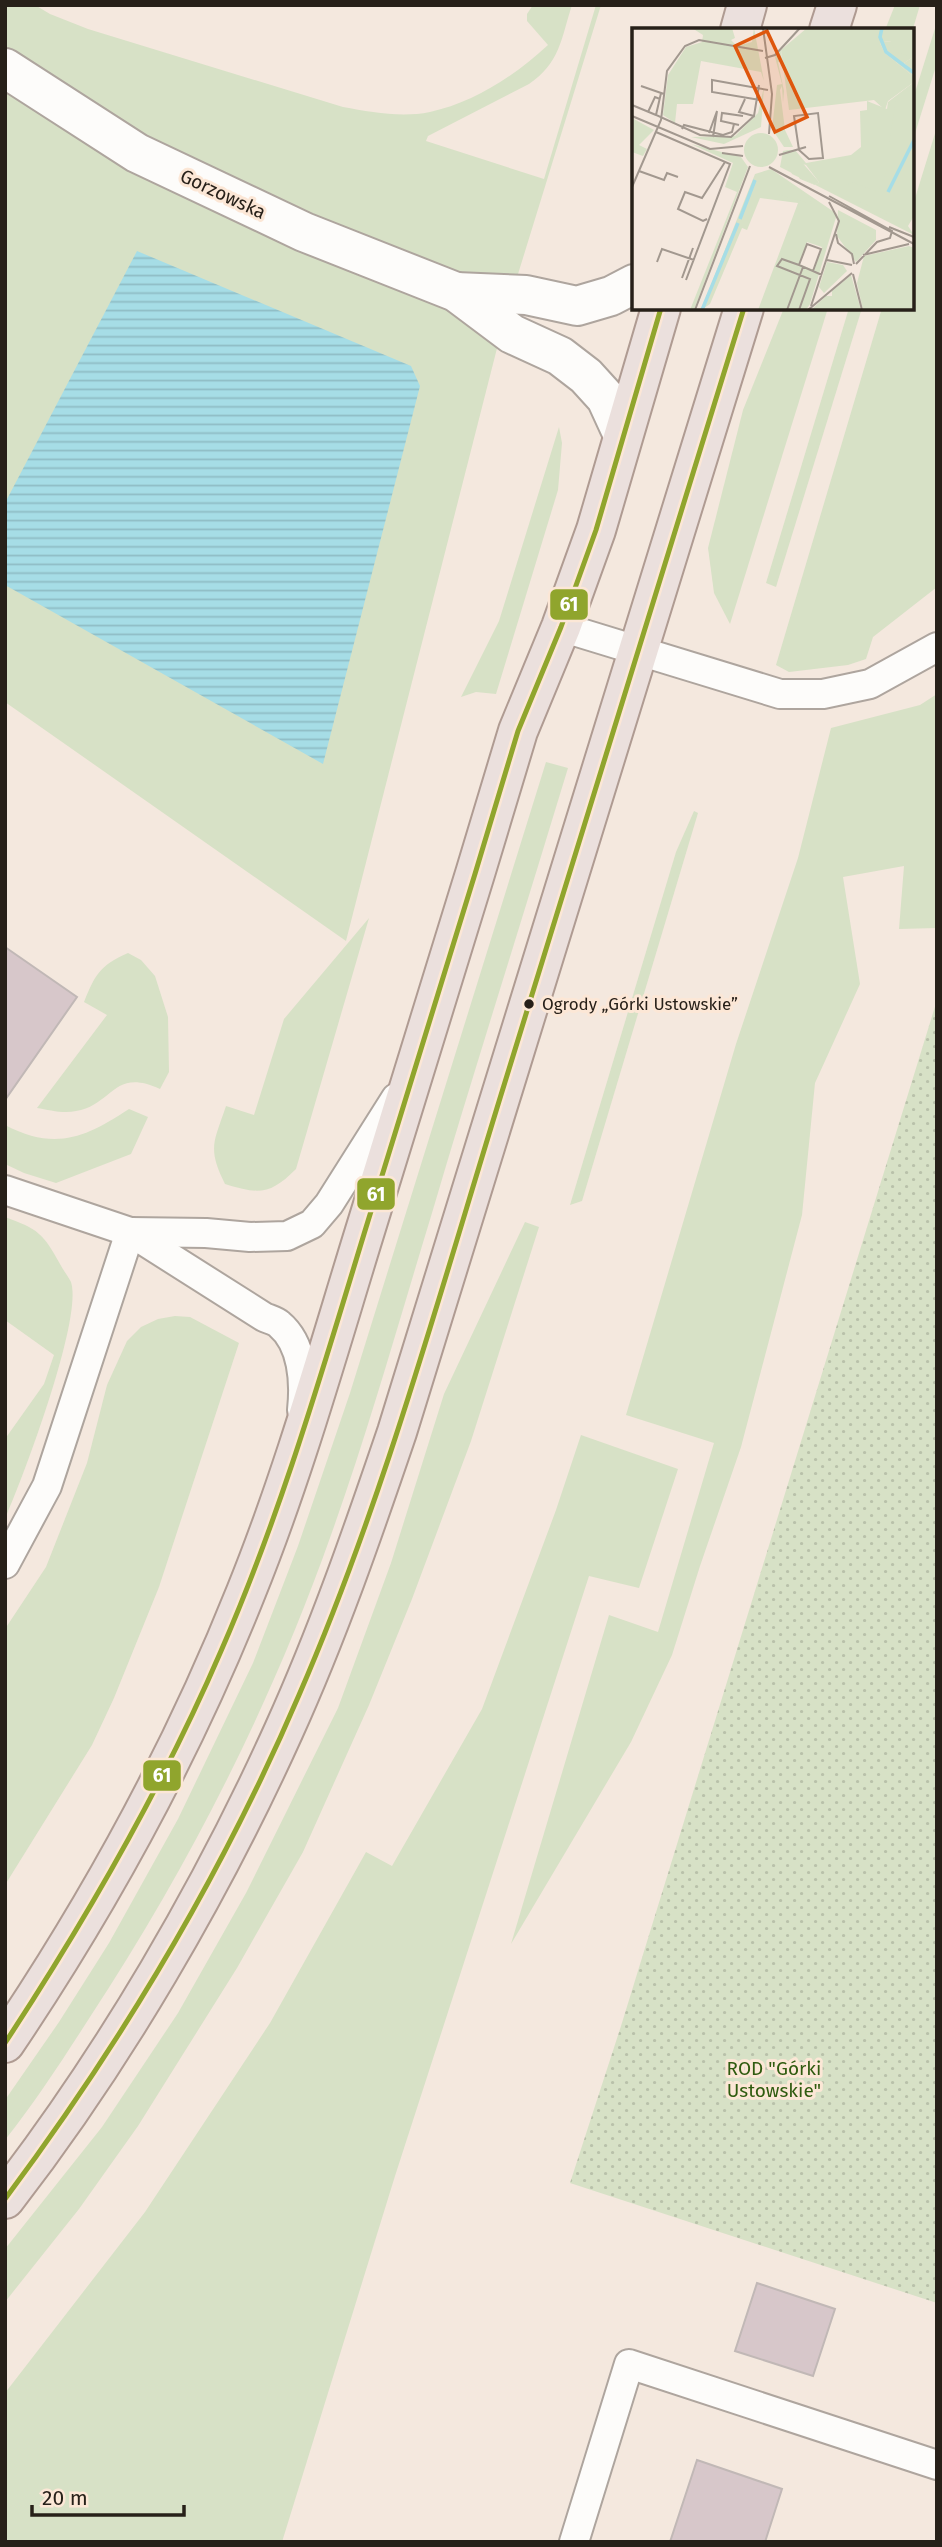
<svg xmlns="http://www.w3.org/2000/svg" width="942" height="2547" font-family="'Fira Sans',sans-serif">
  <defs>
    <pattern id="garden-dots" width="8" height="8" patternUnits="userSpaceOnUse" patternTransform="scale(1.75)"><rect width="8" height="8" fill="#d7e1c6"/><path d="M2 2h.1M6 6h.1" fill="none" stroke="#b9c1aa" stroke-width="1.8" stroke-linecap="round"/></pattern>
    <pattern id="water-rules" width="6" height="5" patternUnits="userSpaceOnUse" patternTransform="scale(1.75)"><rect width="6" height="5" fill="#a6dde6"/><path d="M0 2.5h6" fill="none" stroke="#8fbdc5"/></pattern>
  </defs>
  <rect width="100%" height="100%" fill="#f4e8de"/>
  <!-- grass -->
  <g fill="#d7e1c6">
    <path d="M 5,5 L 35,5 L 50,14 L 88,29 L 343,107 C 371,112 401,118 430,112 C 473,103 516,75 548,45 L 527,21 L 527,14 L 533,5 L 572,5 C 561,39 560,63 529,84 L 428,136 L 426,141 L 544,179 L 596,5 L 601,5 L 506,313 L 346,941 L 5,702 Z"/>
    <polygon points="895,5 920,5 912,32 912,30 885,30"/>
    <polygon points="937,22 937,63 912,143 912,102"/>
    <polygon points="937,127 937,587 873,637 866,659 848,665 789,672 776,665 882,308 912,308 912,208"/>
    <polygon points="784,308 828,308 730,624 714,593 708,548 743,410"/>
    <polygon points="849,308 862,308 776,587 766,583"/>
    <polygon points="559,427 562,443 558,490 496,694 476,692 461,697 499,621"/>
    <polygon points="937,694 937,928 899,929 904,866 843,877 860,984 815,1083 802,1215 741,1447 700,1566 672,1655 631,1742 511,1944 609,1615 658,1632 714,1443 626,1415 736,1044 798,858 831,728 920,705"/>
    <path d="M 546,762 L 568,768 C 523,917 476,1064 432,1213 C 399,1321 369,1429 331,1535 C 271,1705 189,1866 90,2017 C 63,2059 36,2101 5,2140 L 5,2100 L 59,2022 L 109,1943 L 178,1819 L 253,1663 L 298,1546 L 350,1393 Z"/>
    <polygon points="694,811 698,813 582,1201 570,1205 676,852"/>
    <path d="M 369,918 L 296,1169 C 271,1194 260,1195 225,1184 C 207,1148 214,1142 226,1106 L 254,1115 L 284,1019 Z"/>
    <path d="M 128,953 L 141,960 L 155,976 L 168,1017 L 169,1072 L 160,1089 C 113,1067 113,1105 76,1111 C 64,1114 49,1110 37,1108 L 107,1015 L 84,1002 C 95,975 100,965 128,953 Z"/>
    <path d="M 129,1109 L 148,1117 L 131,1154 L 56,1183 L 24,1173 L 5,1164 L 5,1125 C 55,1151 85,1138 129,1109 Z"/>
    <path d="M 5,1217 C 38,1229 43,1233 60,1264 C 63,1270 68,1276 71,1282 C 83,1318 24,1475 7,1514 L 5,1439 L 44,1384 L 54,1355 L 5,1320 Z"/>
    <polygon points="525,1222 539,1227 471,1441 412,1599 369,1705 303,1852 237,1968 138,2126 79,2209 5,2302 5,2249 102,2127 178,2013 246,1893 338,1708 391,1563 444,1394"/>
    <polygon points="175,1316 190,1317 239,1343 159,1587 114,1698 92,1745 5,1885 5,1629 46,1567 87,1463 107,1385 127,1341 141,1327 158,1319"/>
    <polygon points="581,1435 678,1469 639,1588 589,1576 395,2176 282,2542 5,2542 5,2393 145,2212 270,2023 366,1852 392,1866 482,1709 556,1510"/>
  </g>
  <!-- garden -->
  <polygon fill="url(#garden-dots)" points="937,1000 937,2303 570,2183 621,2026"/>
  <!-- water -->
  <polygon fill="url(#water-rules)" points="137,251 411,366 420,386 323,764 5,585 5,503"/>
  <!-- building -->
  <g fill="#d7c7ca" stroke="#c1b8b6" stroke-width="2">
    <polygon points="5,947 77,997 5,1100"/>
    <polygon points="757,2283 835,2309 813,2376 735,2351"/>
    <polygon points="697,2460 782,2489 765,2542 670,2542"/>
  </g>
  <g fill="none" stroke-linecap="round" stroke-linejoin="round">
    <!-- service casing -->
    <g stroke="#aea59e" stroke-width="32">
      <g id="service">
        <polyline points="561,627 780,694 823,694 870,684 937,647"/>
        <path d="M 5,1190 L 130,1232 L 264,1317 C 268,1319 276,1321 279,1324 C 303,1344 305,1382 302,1410"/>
        <polyline points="130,1232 206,1233 250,1237 287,1236 312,1224 329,1204 396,1098"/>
        <polyline points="5,1564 47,1486 130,1232"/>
        <polyline points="574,2542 629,2364 937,2465"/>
      </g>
    </g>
    <!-- minor casing -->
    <g stroke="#aea59e" stroke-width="42">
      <g id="minor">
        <polyline points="5,68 137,153 304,232 456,292 512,334 560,356 586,376 606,398 623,435"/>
        <polyline points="456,292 526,295 577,306 611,296 634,284"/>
      </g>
    </g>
    <!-- primary casing -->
    <g stroke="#af9b92" stroke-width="42">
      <g id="primary">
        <polyline points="740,30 747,5"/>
        <polyline points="829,30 837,5"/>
        <path d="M 5,2043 C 100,1902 183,1750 246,1592 C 293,1476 327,1354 364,1234 C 416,1066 468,899 518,731 L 561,627 L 596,530 L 661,308"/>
        <path d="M 5,2199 C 114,2058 211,1892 284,1730 C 328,1633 363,1532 397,1432 L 744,308"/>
      </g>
    </g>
    <!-- service -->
    <use href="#service" stroke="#fdfcfa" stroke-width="28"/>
    <!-- minor -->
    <use href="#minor" stroke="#fdfcfa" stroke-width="38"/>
    <!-- primary -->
    <use href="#primary" stroke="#ebe0dd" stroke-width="38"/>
    <!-- bus-1 casing -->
    <g stroke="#fce7d6" stroke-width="10">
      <g id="bus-1">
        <path d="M 5,2043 C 87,1918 162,1788 221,1651 C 280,1516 321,1375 364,1234 C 416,1066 468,899 518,731 L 561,627 L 596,530 L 661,308"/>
        <path d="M 5,2199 C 122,2042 222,1875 299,1695 C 385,1497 441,1288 505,1082 C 585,824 664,566 744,308"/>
      </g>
    </g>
    <!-- bus-1 -->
    <use href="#bus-1" stroke="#90a52d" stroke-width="5"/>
  </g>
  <!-- markers -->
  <circle fill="#272019" stroke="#fce7d6" stroke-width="2.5" cx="529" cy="1004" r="6"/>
  <g text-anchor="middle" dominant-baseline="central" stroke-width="6" stroke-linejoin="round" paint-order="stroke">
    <!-- bus labels -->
    <g font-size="17" fill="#272019" stroke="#fce7d6" text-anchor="start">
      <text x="542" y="1004">Ogrody „Górki Ustowskie”</text>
    </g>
    <!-- street labels -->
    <g font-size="19" fill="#272019" stroke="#fce7d6">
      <text transform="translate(223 194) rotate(25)">Gorzowska</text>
    </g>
    <!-- park labels -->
    <g font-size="19" fill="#2f5b0f" stroke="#fce7d6">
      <text x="774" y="2068">ROD "Górki<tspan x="774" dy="22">Ustowskie"</tspan></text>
    </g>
  </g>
  <!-- overview -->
  <g transform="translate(632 28)">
    <rect width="282" height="282" fill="#f4e8de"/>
    <path d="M 60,0 L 100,0 L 103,10 L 99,12 L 105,18 L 120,14 L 122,0 L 132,53 L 129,44 L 69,33 L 61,76 L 45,76 L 43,95 L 31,87 L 36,47 L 54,19 L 70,14 L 71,7 ZM 249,0 L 260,0 L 252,14 L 260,13 L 281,29 L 272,35 L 282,49 L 253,25 L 248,15 ZM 149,22 L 150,34 L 146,34 L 152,63 L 151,75 L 150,58 L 148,62 L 153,102 L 161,119 L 152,119 L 140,101 L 145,57 L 150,56 L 143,29 ZM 282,54 L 282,188 L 276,198 L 282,207 L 148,139 L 151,123 L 156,122 L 163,122 L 174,135 L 219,127 L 229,119 L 228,83 L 235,82 L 235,73 L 255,81 L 256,74 ZM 157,132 L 174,137 L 187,154 L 183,157 L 168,151 ZM 132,59 L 129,99 L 92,116 L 59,109 L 103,108 L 126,85 ZM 0,90 L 22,102 L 7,117 L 15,121 L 11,128 L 0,124 ZM112 122a17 17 0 1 1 34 0a17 17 0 1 1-34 0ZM 59,116 L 109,129 L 116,139 L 62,282 L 58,282 L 105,164 L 93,159 L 101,135 ZM 139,141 L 205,186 L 178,276 L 174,282 L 126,282 L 166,175 L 128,170 L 115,202 L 110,200 L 78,276 L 69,282 L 123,146 ZM 175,214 L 190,219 L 182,242 L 167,236 ZM 206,182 L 244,202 L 244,212 L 224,234 L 205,208 ZM 277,218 L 282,220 L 282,282 L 231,282 L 225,255 L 232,228 ZM 195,234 L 211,237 L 215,243 L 192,265 L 187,259 ZM 219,247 L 229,282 L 179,282 L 194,268 L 200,268 L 200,263 Z" fill="#d7e1c6" fill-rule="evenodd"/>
    <path d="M 153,131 L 168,132 L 187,154 L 183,157 L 160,146 ZM 154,156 L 175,167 L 180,176 L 144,166 Z" fill="#d7e1c6"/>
    <path d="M 282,56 L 282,168 L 255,186 L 215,168 L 213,158 L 220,154 L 246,164 L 255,142 L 248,128 L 257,116 L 264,71 Z" fill="#d7e1c6"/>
    <path d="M 175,0 L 249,0 L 248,15 L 253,25 L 282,49 L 282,54 L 256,73 L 253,82 L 242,72 L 157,82 L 149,22 ZM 260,0 L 282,0 L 282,44 L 272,35 L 281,29 L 263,24 L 259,13 L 251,14 L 250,9 Z" fill="#d7e1c6"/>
    <path fill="none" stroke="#a6dde6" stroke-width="3.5" d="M 250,0 L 248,9 L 254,24 L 282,45M 256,164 L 282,112M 108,191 L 123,152M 70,282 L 106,195"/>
    <path fill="none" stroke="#a2988f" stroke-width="2" d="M 131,0 L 140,66 L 137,106M 133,30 L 143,27 L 168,0M 9,58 L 32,66M 29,65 L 24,87 L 68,107 L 99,109 L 122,88M 113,71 L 107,84 L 122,88 L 127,57M 128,72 L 80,64 L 80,52 L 136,62M 0,77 L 24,87M 16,84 L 23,69 L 28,71M 186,85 L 191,130 L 177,131 L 167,122 L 162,88 ZM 0,88 L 78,121 L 111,118M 107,97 L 89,93 L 90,85 L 111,88M 50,101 L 52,97 L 91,107 L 100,104 L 102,96M 24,104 L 98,136 L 54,252M 77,105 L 85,83 L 81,109M 90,125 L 111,128M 147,127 L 174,119M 137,139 L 282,216M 7,143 L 32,152 L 35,145 L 46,149M 0,159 L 29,92 L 35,43 L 53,18 L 67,12 L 131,23M 197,168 L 260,203 L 258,210 L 245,214 L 224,236M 75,191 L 71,193 L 46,181 L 53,164 L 70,170 L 93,134M 257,199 L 282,209M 204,206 L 206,215 L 220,226 L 222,236M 231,227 L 277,216M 195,232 L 220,237M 25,234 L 30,221 L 62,232M 167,237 L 150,231 L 145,238 L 178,251 L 167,282M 181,243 L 189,221 L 175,216 L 167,237 L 190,247M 221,246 L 230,282M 50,250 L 61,220M 179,278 L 207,193 L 197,174M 63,282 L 118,138M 155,282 L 171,239M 176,282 L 220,245"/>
    <path fill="#de560d" fill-opacity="0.15" stroke="#de560d" stroke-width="3.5" d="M 135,3 L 175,89 L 143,104 L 103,18 Z"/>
    <rect width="282" height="282" fill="none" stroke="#272019" stroke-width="3.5"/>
  </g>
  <g stroke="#fce7d6" stroke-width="2.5">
    <rect x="549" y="588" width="40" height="33" rx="7" fill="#90a52d"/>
    <rect x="356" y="1177" width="40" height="34" rx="7" fill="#90a52d"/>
    <rect x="142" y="1759" width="40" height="33" rx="7" fill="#90a52d"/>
  </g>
  <g font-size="19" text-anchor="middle" font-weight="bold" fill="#fff">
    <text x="569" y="611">61</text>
    <text x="376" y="1201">61</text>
    <text x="162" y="1782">61</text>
  </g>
  <!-- border -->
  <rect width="942" height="2547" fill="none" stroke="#272019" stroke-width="14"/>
  <!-- scale -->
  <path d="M32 2505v10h152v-10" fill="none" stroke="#272019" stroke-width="3.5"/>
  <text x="42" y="2505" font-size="21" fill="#272019" stroke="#fce7d6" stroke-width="5" paint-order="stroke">20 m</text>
</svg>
